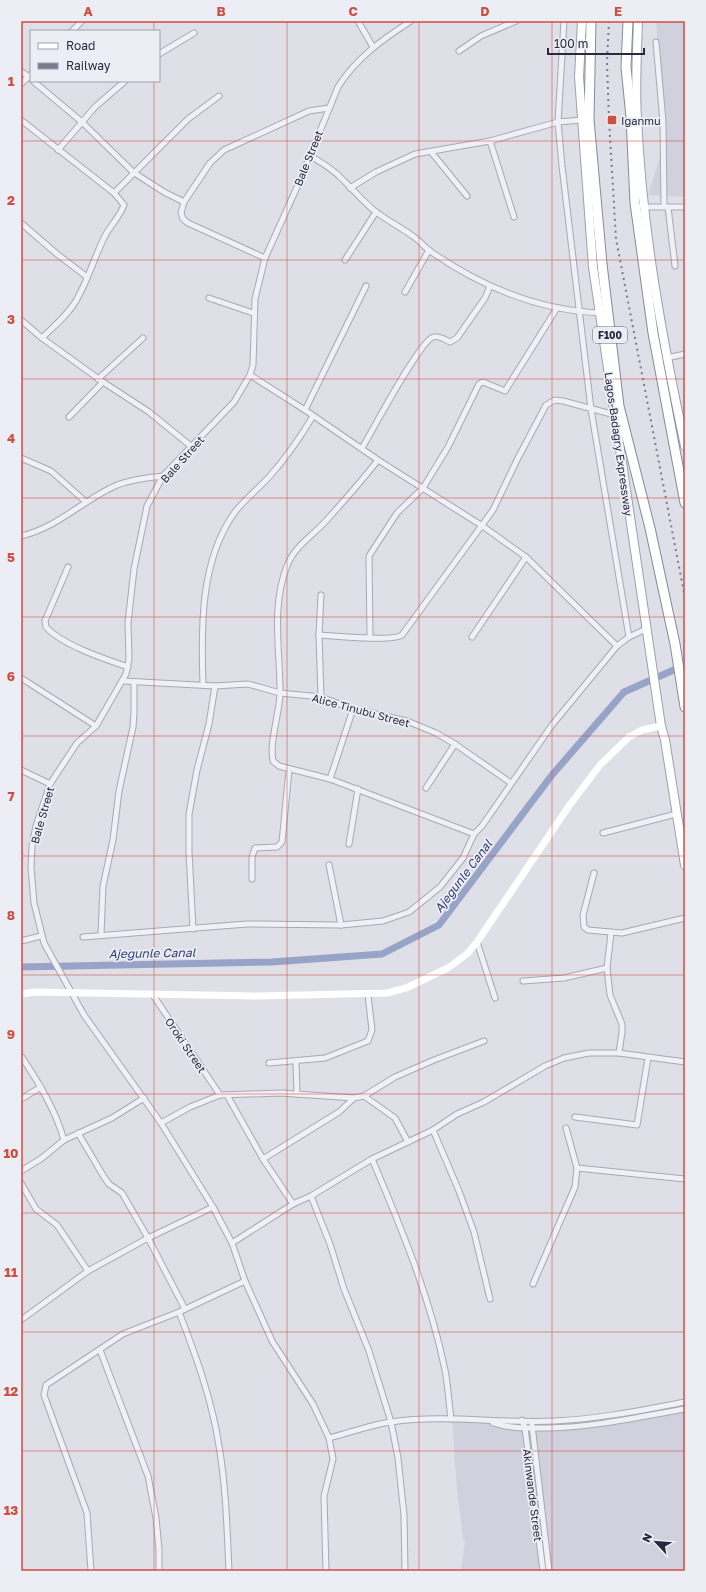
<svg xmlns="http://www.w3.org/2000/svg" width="706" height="1592" font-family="'Golos Text',sans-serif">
  <rect width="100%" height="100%" fill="#dedfe7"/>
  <!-- built -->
  <g fill="#d0d1dc">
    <polygon points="656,21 685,21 685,197 648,195 665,142"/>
    <polygon points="685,1402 685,1571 461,1571 465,1541 463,1539 456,1478 452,1416 507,1423 580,1419"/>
  </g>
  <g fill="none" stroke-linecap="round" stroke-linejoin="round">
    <!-- canal -->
    <polyline stroke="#98a3c8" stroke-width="7" points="21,967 272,962 382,954 439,925 552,775 624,692 685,665"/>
    <!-- street casing -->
    <g stroke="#a7a9b4" stroke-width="7">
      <g id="street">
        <polyline points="358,21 373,47"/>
        <path d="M 411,21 C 383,39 356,58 338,87 L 298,185 L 265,258 L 255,299 L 253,365 L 250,375 L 234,402 L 163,476 L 147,506 L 134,569 L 128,623 L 129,659 L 126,674 L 96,726 L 77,743 L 50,784 L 36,826 L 32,846 L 31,867 L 34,903 L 44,943 L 84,1015 L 161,1123 L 213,1207 L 232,1243 L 245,1281 L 272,1341 L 313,1404 L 329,1438 C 349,1433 370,1425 391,1422 C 446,1414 501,1424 555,1421 C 599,1419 643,1410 685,1402"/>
        <polyline points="72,31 82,21"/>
        <polyline points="656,42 663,122 664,206"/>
        <polyline points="459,51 481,36 516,21"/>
        <polyline points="159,54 194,33"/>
        <polyline points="21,71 31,79"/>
        <polyline points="33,81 82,122 133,172 164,192 184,202"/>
        <polyline points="21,84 31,74"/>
        <path d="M 21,120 L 114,193 L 124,205 C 120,216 112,224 106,234 C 95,255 89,278 77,299 C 69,314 54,326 42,338"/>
        <polyline points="490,141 514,217"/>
        <polyline points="58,150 95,107 125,81"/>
        <polyline points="432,153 467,196"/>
        <path d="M 309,155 C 320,162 332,168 341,178 C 353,189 363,202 376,212 C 388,221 402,228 414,237 C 420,241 424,247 430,251 C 480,286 538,310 600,313"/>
        <polyline points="350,188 376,172 415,154 490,141 558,122 582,120"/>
        <polyline points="114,193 188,119 219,96"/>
        <polyline points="645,207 685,207"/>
        <polyline points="668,207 675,266"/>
        <polyline points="21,223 57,254 87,277"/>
        <polyline points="265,258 188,223 183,219 181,213 184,202 210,163 224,150 309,111 329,108"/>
        <polyline points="345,260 376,212"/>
        <polyline points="405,292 429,250"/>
        <polyline points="209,298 253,313"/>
        <polyline points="21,320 42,338 103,382 149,412 192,447"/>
        <polyline points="666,358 685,354"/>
        <polyline points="250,375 305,410 378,460 481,525 526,557 617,646"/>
        <polyline points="98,379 143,338"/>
        <polyline points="305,410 366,286"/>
        <polyline points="69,417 103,382"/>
        <path d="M 362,448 C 373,430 419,342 433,337 C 439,335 445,340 450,342 L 457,338 L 485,298 L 490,286"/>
        <polyline points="21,458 51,471 86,502"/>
        <path d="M 378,460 C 361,482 343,502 325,522 C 312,536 294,547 287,566 C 271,606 280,650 280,692 C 280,712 269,742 273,761 L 279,766 L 330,779 L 474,834"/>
        <path d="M 21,536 C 57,528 83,500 115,486 C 130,479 148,478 163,476"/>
        <path d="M 68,567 L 45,621 L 46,627 C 62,645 105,659 128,667"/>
        <path d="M 319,635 C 335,636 392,642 402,635 L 493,510 L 518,458 L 546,405 L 555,400 L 563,401 L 615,415"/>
        <polyline points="370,637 369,556 397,513 423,488 448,447 479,384 483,382 505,391 557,308"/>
        <polyline points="472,637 526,557"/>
        <polyline points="629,637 646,629"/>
        <polyline points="21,678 96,726"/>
        <polyline points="123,681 215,686 248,684 280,693 321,697 353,709 407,721 436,733 455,744 511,783"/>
        <path d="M 203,685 C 201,628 200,560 235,512 C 245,499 258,489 269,477 C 286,458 300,438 313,416"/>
        <polyline points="321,697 319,635 321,595"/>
        <polyline points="21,770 50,784"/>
        <polyline points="330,779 353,709"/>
        <polyline points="426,788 455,744"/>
        <polyline points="603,833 676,814"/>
        <polyline points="349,844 358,789"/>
        <polyline points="329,865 341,925"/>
        <polyline points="594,873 583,915 584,927 588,930 622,933 685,918"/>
        <polyline points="252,879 252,857 255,848 277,847 282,842 289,770"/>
        <polyline points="193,929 189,852 189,814 197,770 209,724 215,686"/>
        <polyline points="611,933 607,968 610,995 622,1024 622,1032 619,1053"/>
        <polyline points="101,935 103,886 113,840 119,791 133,727 134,712 134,682"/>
        <polyline points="83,937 247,924 341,925 383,921 409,912 440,887 463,858 474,834 482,826 552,725 617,646 629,637 591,409 562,166 558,122 564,21"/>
        <polyline points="21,941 41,936"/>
        <polyline points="477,942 495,998"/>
        <polyline points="523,981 564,978 607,968"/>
        <polyline points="153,995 220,1095"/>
        <path d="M 21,1056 C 39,1083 55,1109 64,1140"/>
        <polyline points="296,1062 297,1094"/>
        <polyline points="269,1063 325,1058 368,1041 372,1030 368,995"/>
        <polyline points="227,1095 263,1159 293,1204"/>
        <polyline points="364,1096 395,1118 408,1142"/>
        <polyline points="21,1099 41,1087"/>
        <polyline points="575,1117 637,1125 648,1058"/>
        <polyline points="161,1123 190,1107 220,1095 281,1093 354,1098"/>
        <polyline points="433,1130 459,1191 474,1232 490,1299"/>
        <polyline points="78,1133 104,1177 109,1184 122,1193 148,1238 185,1309"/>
        <polyline points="263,1159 339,1112 354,1098 364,1096 395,1077 434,1060 484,1041"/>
        <path d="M 372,1159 C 401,1227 430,1297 445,1370 C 448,1386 449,1403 451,1419"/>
        <polyline points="577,1168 685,1179"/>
        <polyline points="21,1171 42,1158 64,1140 112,1118 144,1098"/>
        <polyline points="21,1183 36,1209 57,1225 88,1271"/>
        <polyline points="311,1196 330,1244 344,1289 369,1351 391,1422 398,1458 404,1515 405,1571"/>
        <polyline points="232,1243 293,1204 311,1196 372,1159 433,1130 457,1114 484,1102 545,1066 564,1058 589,1053 619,1053 685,1062"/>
        <polyline points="533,1284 575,1187 577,1168 566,1128"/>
        <path d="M 179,1312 C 196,1356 212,1400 219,1446 C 226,1487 227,1529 229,1571"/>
        <polyline points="21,1320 88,1271 148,1238 213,1207"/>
        <polyline points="100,1350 148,1476 156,1518 159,1549 159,1571"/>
        <polyline points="522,1420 525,1428 543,1571"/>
        <path d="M 493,1423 C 511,1429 529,1428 548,1428 C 594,1427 639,1417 685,1409"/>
        <polyline points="532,1425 549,1571"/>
        <polyline points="91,1571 87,1513 44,1395 46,1385 123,1334 179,1312 245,1281"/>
        <polyline points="326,1571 324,1496 333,1459 329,1438"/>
      </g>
    </g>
    <!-- primary casing -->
    <g stroke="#9da0b3" stroke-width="10">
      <g id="primary">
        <polyline points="582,21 579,77 593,267 661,726 665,740 685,865"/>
        <path d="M 638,21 C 637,53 635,86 637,118 C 642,229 662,338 685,446"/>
      </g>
    </g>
    <!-- highway casing -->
    <g stroke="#85899e" stroke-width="11">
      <g id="highway">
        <polyline points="591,21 589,120 602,264 619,406 650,528 675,644 685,707"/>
        <polyline points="628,21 626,67 631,117 635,203 653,333 685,503"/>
      </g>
    </g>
    <!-- street -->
    <use href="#street" stroke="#f0f1f6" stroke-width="5"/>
    <!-- secondary -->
    <polyline stroke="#fff" stroke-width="7" points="21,994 36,992 258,996 387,993 406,988 448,968 467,954 477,942 569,806 600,765 629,737 642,730 661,726"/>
    <!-- primary -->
    <use href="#primary" stroke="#fff" stroke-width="8"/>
    <!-- highway -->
    <use href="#highway" stroke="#fff" stroke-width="9"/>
    <!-- rail -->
    <polyline stroke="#777a91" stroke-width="2" stroke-dasharray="2 4" stroke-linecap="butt" points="609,21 607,62 609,120 616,239 685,598"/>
  </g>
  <!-- grid -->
  <path fill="none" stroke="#ce4f41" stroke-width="1" stroke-opacity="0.55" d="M 154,21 L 154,31M 287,21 L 287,1571M 419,21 L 419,1571M 552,21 L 552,1571M 154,81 L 154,1571M 21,141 L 685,141M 21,260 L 685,260M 21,379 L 685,379M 21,498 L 685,498M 21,617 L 685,617M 21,736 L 685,736M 21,856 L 685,856M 21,975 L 685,975M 21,1094 L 685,1094M 21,1213 L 685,1213M 21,1332 L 685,1332M 21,1451 L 685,1451"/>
  <!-- markers -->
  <rect fill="#ce4f41" stroke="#edeef5" stroke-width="1.5" x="607" y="115" width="10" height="10" rx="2"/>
  <g text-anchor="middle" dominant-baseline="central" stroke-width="3.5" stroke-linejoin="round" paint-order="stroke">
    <!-- shield labels -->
    <rect fill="#edeef5" stroke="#626575" stroke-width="1" x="593" y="327" width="34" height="16" rx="3"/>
    <g font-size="10" font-weight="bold" fill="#272a3e">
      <text x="610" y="335">F100</text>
    </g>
    <!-- poi labels -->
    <g font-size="11" fill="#272a3e" stroke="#edeef5" text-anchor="start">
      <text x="621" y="120">Iganmu</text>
    </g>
    <!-- street labels -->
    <g font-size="11" fill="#272a3e" stroke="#edeef5">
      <text transform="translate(308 158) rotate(-68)">Bale Street</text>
      <text transform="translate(619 444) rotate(82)">Lagos-Badagry Expressway</text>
      <text transform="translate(182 459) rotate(-48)">Bale Street</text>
      <text transform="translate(361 710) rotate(15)">Alice Tinubu Street</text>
      <text transform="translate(42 815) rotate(-74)">Bale Street</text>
      <text transform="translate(186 1045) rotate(56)">Oroki Street</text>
      <text transform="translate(533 1495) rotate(83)">Akinwande Street</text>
    </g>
    <!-- water labels -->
    <g font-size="12" font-style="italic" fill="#313e72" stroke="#edeef5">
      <text transform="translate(463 876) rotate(-53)">Ajegunle Canal</text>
      <text transform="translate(152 953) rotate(-1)">Ajegunle Canal</text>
    </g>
  </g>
  <!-- border -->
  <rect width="706" height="1592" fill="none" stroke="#edeef5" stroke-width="44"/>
  <!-- legend -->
  <rect x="30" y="30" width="130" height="52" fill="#edeef5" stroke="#9ea0ac"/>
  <rect x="38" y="43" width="20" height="6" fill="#ffffff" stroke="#9ea0ac"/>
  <text x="66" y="50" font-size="12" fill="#272a3e">Road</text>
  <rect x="38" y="63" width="20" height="6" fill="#777a91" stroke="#9ea0ac"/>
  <text x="66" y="70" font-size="12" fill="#272a3e">Railway</text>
  <!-- north arrow -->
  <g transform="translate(656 1542) rotate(296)" stroke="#edeef5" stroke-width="3" paint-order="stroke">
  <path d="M0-3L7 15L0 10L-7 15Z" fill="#272a3e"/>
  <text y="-6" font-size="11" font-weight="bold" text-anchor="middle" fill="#272a3e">N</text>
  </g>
  <!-- scale -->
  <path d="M548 48v6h96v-6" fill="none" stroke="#272a3e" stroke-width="2"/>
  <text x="554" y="48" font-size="12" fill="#272a3e" stroke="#edeef5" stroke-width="3" paint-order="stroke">100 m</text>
  <rect x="22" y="22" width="662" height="1548" fill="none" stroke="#ce4f41" stroke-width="1.5"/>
  <g font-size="13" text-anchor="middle" font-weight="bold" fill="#ce4f41">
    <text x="88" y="16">A</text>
    <text x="221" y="16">B</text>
    <text x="353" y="16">C</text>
    <text x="485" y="16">D</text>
    <text x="618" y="16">E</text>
    <text x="11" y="86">1</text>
    <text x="11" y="205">2</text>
    <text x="11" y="324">3</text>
    <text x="11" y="443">4</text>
    <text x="11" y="562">5</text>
    <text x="11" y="681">6</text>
    <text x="11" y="801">7</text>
    <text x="11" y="920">8</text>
    <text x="11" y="1039">9</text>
    <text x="11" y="1158">10</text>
    <text x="11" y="1277">11</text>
    <text x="11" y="1396">12</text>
    <text x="11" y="1515">13</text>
  </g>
</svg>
